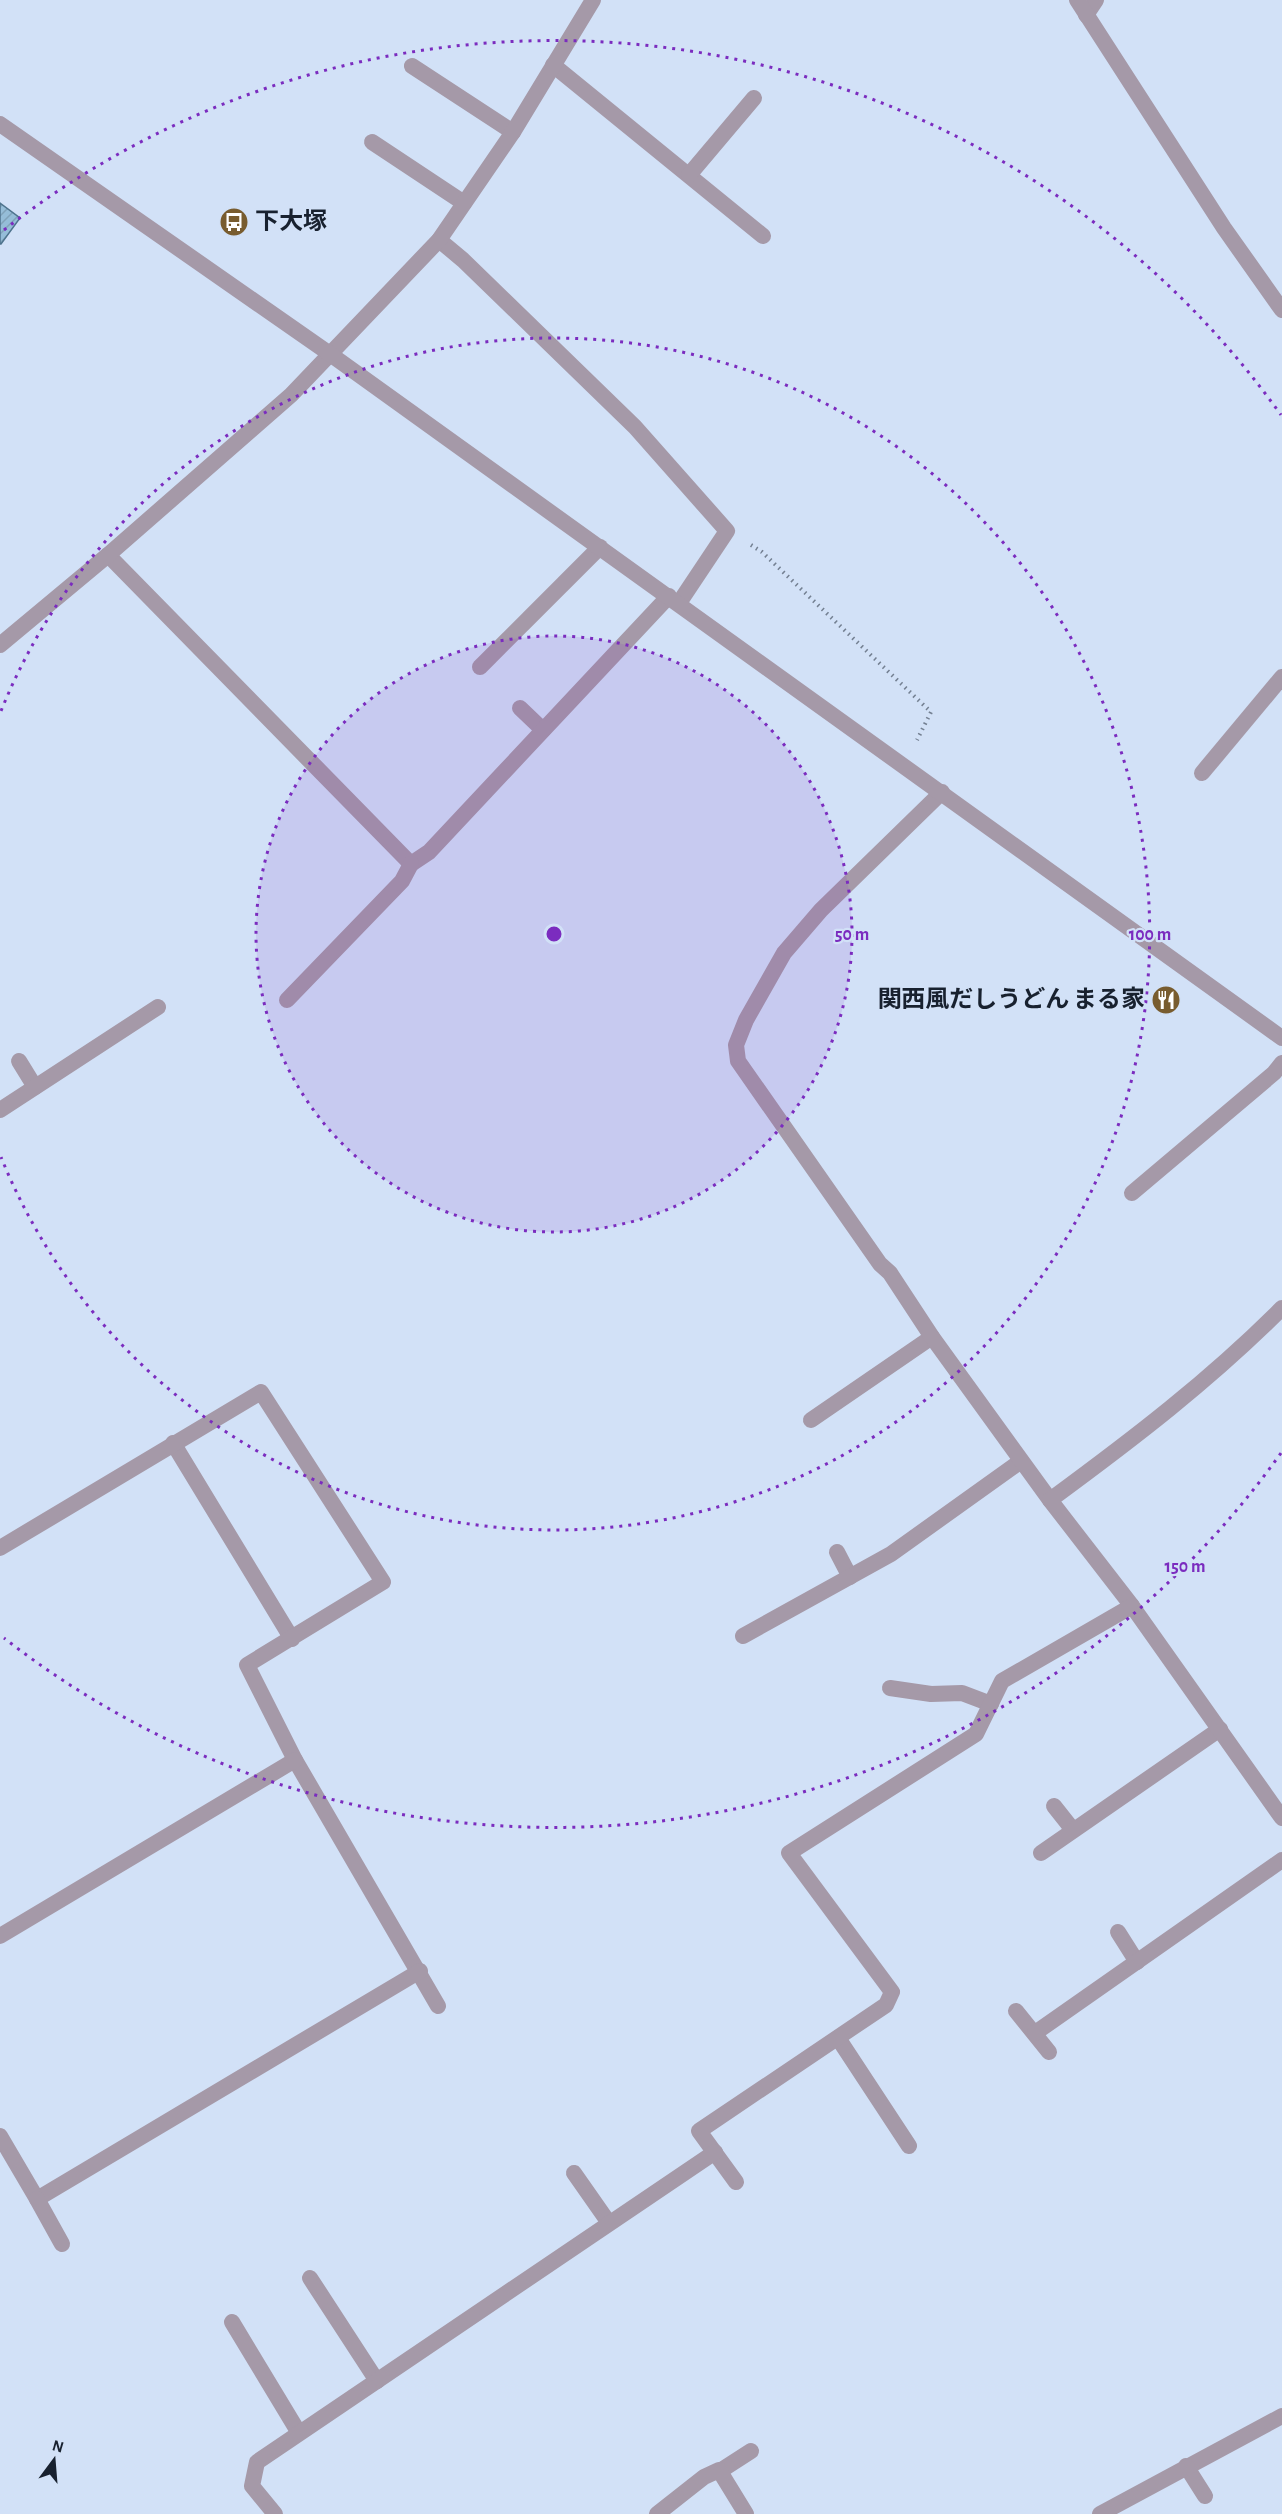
<svg xmlns="http://www.w3.org/2000/svg" width="1282" height="2514" font-family="'Alegreya Sans','Noto Sans JP',sans-serif">
  <defs>
    <pattern id="building-hatch" width="6" height="6" patternUnits="userSpaceOnUse" patternTransform="scale(1.5)"><rect width="6" height="6" fill="#95bdd8"/><path d="M-1 1l2-2M0 6l6-6M5 7l2-2" fill="none" stroke="#80a2ba"/></pattern>
  </defs>
  <rect width="100%" height="100%" fill="#d2e1f7"/>
  <!-- building -->
  <polygon fill="url(#building-hatch)" stroke="#4e738d" stroke-width="1.5" points="0,203 20,218 1,244 0,244"/>
  <g fill="none" stroke-linecap="round" stroke-linejoin="round">
    <!-- path -->
    <polyline stroke="#748092" stroke-width="4" stroke-dasharray="1.5 4.5" stroke-linecap="butt" points="751,545 762,552 931,712 917,740"/>
    <!-- service -->
    <g stroke="#a599a8" stroke-width="16">
      <polyline points="1086,15 1096,0"/>
      <polyline points="412,66 513,132"/>
      <polyline points="480,667 600,547"/>
      <polyline points="520,708 543,730"/>
      <polyline points="19,1061 35,1087"/>
      <polyline points="0,1110 158,1007"/>
      <polyline points="1132,1193 1274,1073 1282,1063"/>
      <polyline points="811,1420 932,1337"/>
      <polyline points="173,1443 292,1639"/>
      <polyline points="837,1552 850,1577"/>
      <polyline points="743,1636 891,1554 1021,1461"/>
      <polyline points="890,1688 931,1694 962,1693 991,1704"/>
      <polyline points="1054,1806 1073,1830"/>
      <polyline points="1041,1853 1220,1729"/>
      <polyline points="1118,1932 1137,1962"/>
      <polyline points="838,2038 909,2146"/>
      <polyline points="574,2173 609,2223"/>
      <polyline points="310,2278 377,2381"/>
      <polyline points="232,2322 299,2433"/>
      <polyline points="720,2471 751,2451"/>
      <polyline points="657,2514 704,2477 719,2470 746,2514"/>
    </g>
    <!-- minor -->
    <g stroke="#a599a8" stroke-width="16">
      <polyline points="1077,0 1224,228 1282,310"/>
      <polyline points="553,65 763,236"/>
      <polyline points="372,142 464,203"/>
      <polyline points="689,175 754,98"/>
      <polyline points="439,240 463,260 635,427 727,531 679,603"/>
      <polyline points="108,555 411,864 429,852 669,596"/>
      <polyline points="0,645 108,555 291,395 439,240 513,132 593,0"/>
      <polyline points="1202,773 1282,677"/>
      <polyline points="942,792 821,910 784,953 746,1020 736,1045 738,1061 880,1264 890,1273 932,1337 1050,1500"/>
      <polyline points="287,1000 402,881 411,864"/>
      <path d="M 1282,1308 C 1209,1381 1133,1439 1050,1500 L 1132,1606 L 1282,1818"/>
      <polyline points="0,1548 261,1392 383,1582 247,1665 295,1760 438,2006"/>
      <polyline points="0,1936 295,1760"/>
      <polyline points="1016,2011 1049,2052"/>
      <polyline points="1035,2033 1282,1860"/>
      <polyline points="0,2136 37,2199 420,1971"/>
      <polyline points="736,2182 699,2131 886,2005 892,1992 789,1853 976,1734 1002,1681 1132,1606"/>
      <polyline points="37,2199 62,2244"/>
      <polyline points="1186,2466 1205,2496"/>
      <polyline points="275,2514 252,2486 257,2462 715,2152"/>
      <polyline points="1100,2514 1282,2416"/>
    </g>
    <!-- tertiary -->
    <polyline stroke="#a599a8" stroke-width="16" points="0,124 330,354 1282,1038"/>
  </g>
  <!-- distance rings -->
  <circle cx="554" cy="934" r="298" fill="#7b2cbf" fill-opacity=".12"/>
  <g fill="none" stroke="#7b2cbf" stroke-width="3" stroke-dasharray="3 6">
    <circle cx="554" cy="934" r="298"/>
    <path d="M1 711A596 596 0 1 1 1 1157"/>
    <path d="M1281 1453A893 893 0 0 1 4 1638M4 230A893 893 0 0 1 1281 415"/>
  </g>
  <!-- icons -->
  <defs>
    <g id="bus-disc" transform="scale(1.5)"><circle r="9.5" fill="#785c2f" stroke="#d2e1f7"/><path d="M-5-6H5V4H4V6H2V4H-2V6H-4V4H-5ZM-3.5-4V0h7V-4ZM-3.5 1.2v1.5H-2V1.2ZM2 1.2v1.5H3.5V1.2Z" fill="#fff"/></g>
    <g id="restaurant-disc" transform="scale(1.5)"><circle r="9.5" fill="#785c2f" stroke="#d2e1f7"/><path d="M-5-6h1v4h1v-4h1v4h1v-4h1v5L-1.5 .5V6h-2V.5L-5-1ZM5-6V6H3V1.5H1.5Q1.5-4 5-6Z" fill="#fff"/></g>
  </defs>
  <g fill-rule="evenodd">
    <use href="#bus-disc" x="234" y="222"/>
    <use href="#restaurant-disc" x="1166" y="1000"/>
  </g>
  <g text-anchor="middle" dominant-baseline="central" stroke-width="4.5" stroke-linejoin="round" paint-order="stroke">
    <!-- poi labels -->
    <g font-size="24" font-weight="bold" fill="#18212f" stroke="#d2e1f7" text-anchor="start">
      <text x="255" y="222">下大塚</text>
      <text x="1145" y="1000" text-anchor="end">関西風だしうどん まる家</text>
    </g>
  </g>
  <circle cx="554" cy="934" r="9" fill="#7b2cbf" stroke="#d2e1f7" stroke-width="3"/>
  <g font-size="18" text-anchor="middle" font-weight="bold" fill="#7b2cbf" stroke="#d2e1f7" stroke-width="4.5" stroke-linejoin="round" paint-order="stroke">
    <text x="852" y="940">50 m</text>
    <text x="1150" y="940">100 m</text>
    <text x="1185" y="1572">150 m</text>
  </g>
  <!-- north arrow -->
  <g transform="translate(54 2460) rotate(16)" stroke="#d2e1f7" stroke-width="4.5" paint-order="stroke">
  <path d="M0-4.5L10 22L0 15L-10 22Z" fill="#18212f"/>
  <text y="-9" font-size="16" font-weight="bold" text-anchor="middle" fill="#18212f">N</text>
  </g>
</svg>
